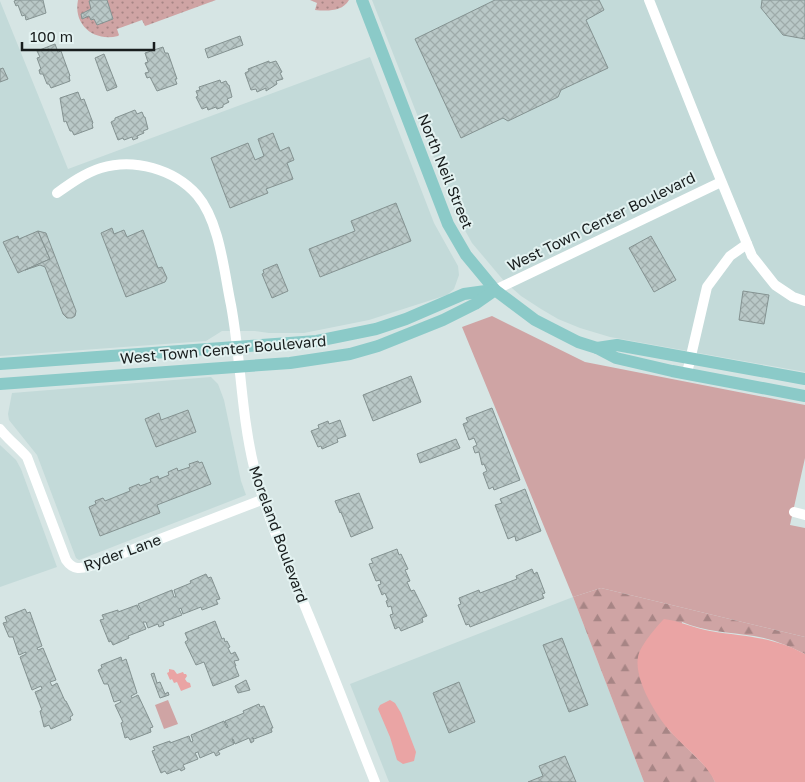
<svg xmlns="http://www.w3.org/2000/svg" width="805" height="782" font-family="'Golos Text',sans-serif">
  <defs>
    <pattern id="forest-firs" width="22" height="20" patternUnits="userSpaceOnUse" patternTransform="scale(1.25)"><rect width="22" height="20" fill="#cfa4a4"/><path d="M5 1l3.5 6h-7zM16 11l3.5 6h-7z" fill="#a78585"/></pattern>
    <pattern id="park-dots" width="8" height="8" patternUnits="userSpaceOnUse" patternTransform="scale(1.25)"><rect width="8" height="8" fill="#cfa4a4"/><path d="M2 2h.1M6 6h.1" fill="none" stroke="#a78585" stroke-width="1.8" stroke-linecap="round"/></pattern>
    <pattern id="building-cross-hatch" width="8" height="8" patternUnits="userSpaceOnUse" patternTransform="scale(1.25)"><rect width="8" height="8" fill="#b9c8c7"/><path d="M0 0l8 8M0 8l8-8" fill="none" stroke="#9eabaa"/></pattern>
  </defs>
  <rect width="100%" height="100%" fill="#d6e5e4"/>
  <!-- built -->
  <g fill="#c3dad9">
    <polygon points="372,0 805,0 805,372 610,337 580,328 558,319 541,309 521,296 504,281 472,243 457,216"/>
    <polygon points="0,1 68,169 370,57 434,223 458,266 459,275 454,289 447,295 369,320 304,333 269,333 255,331 222,331 206,341 0,356"/>
    <polygon points="211,377 218,384 224,400 241,481 246,495 79,560 76,558 37,455 9,420 8,414 12,393"/>
    <polygon points="0,445 16,460 21,469 57,567 0,587"/>
    <polygon points="573,597 644,782 389,782 350,684"/>
  </g>
  <!-- green -->
  <g fill="#cfa4a4">
    <polygon points="492,316 585,362 805,405 805,458 790,525 805,528 805,637 601,588 573,597 462,327"/>
    <polygon points="168,700 178,724 164,729 155,705"/>
  </g>
  <!-- forest -->
  <path fill="url(#forest-firs)" d="M 601,588 L 805,637 L 805,654 C 789,646 772,639 754,636 C 729,632 705,632 682,622 L 668,729 L 710,771 L 715,782 L 644,782 L 573,597 Z"/>
  <!-- park -->
  <g fill="url(#park-dots)">
    <path d="M 78,0 L 216,0 L 148,25 L 145,26 L 142,20 L 117,29 L 119,35 L 118,36 C 94,42 73,25 78,0 Z"/>
    <path d="M 310,0 L 349,0 C 342,12 327,11 315,10 L 317,3 Z"/>
  </g>
  <!-- water -->
  <g fill="#eaa4a4">
    <path d="M 664,619 C 680,621 694,628 710,631 C 745,637 772,636 805,654 L 805,782 L 715,782 C 705,761 684,748 669,730 C 655,714 634,679 638,657 C 640,646 656,627 664,619 Z"/>
    <polygon points="169,669 174,670 177,674 183,672 184,674 186,674 187,676 185,679 187,682 190,683 191,687 181,691 177,682 174,683 172,679 170,680 167,673 169,672"/>
    <polygon points="390,700 395,703 401,713 416,752 414,761 403,764 397,760 390,737 378,709 380,705"/>
  </g>
  <!-- building -->
  <g fill="url(#building-cross-hatch)" stroke="#849291">
    <polygon points="17,0 43,0 46,13 26,20 25,15 22,16 18,5 16,6 14,1"/>
    <polygon points="92,0 107,0 113,19 97,25 94,19 91,20 89,16 82,19 81,14 91,9 89,1"/>
    <polygon points="495,0 599,0 604,10 586,20 608,68 561,90 558,97 508,121 503,118 461,138 415,39"/>
    <polygon points="762,0 805,0 805,39 783,35 761,8"/>
    <polygon points="240,36 243,45 208,58 205,49"/>
    <polygon points="55,44 58,52 61,51 70,76 69,76 70,81 51,88 49,84 47,84 43,74 40,74 39,70 41,69 37,58 40,57 37,51"/>
    <polygon points="163,47 165,53 168,53 177,79 175,79 177,84 157,91 150,77 147,78 145,73 149,72 145,63 148,62 145,53"/>
    <polygon points="104,54 117,87 107,91 95,58"/>
    <polygon points="269,61 269,63 276,61 282,72 280,73 283,79 276,81 277,84 266,91 266,88 257,92 256,89 251,90 245,73 249,71 248,69"/>
    <polygon points="3,68 8,79 0,82 0,69"/>
    <polygon points="220,80 221,83 226,81 228,85 229,85 232,97 227,99 229,102 223,105 223,107 217,109 216,107 208,110 207,107 202,109 196,97 198,96 196,91 200,90 199,87"/>
    <polygon points="78,92 81,100 84,99 93,123 92,124 93,128 74,135 72,131 70,131 66,121 64,122 60,98"/>
    <polygon points="135,110 137,114 142,112 144,117 145,117 148,129 143,131 144,133 137,136 138,138 133,140 132,137 124,140 123,138 118,140 111,122 115,120 115,118"/>
    <polygon points="273,133 280,151 289,147 294,160 287,163 293,179 266,189 268,193 230,208 211,158 248,143 255,160 264,156 258,139"/>
    <polygon points="396,203 411,241 320,277 309,249 355,231 351,221"/>
    <polygon points="112,228 114,234 124,230 127,237 143,230 158,268 162,267 167,278 165,282 126,297 101,233"/>
    <polygon points="38,231 50,259 18,273 3,242 18,236 19,239"/>
    <polygon points="38,231 46,233 76,311 75,316 72,318 67,318 63,314 45,267 40,265 25,270 50,259"/>
    <polygon points="651,236 676,280 654,292 629,248"/>
    <polygon points="277,264 288,291 272,298 262,274 264,273 263,270"/>
    <polygon points="743,291 769,295 764,324 739,320"/>
    <polygon points="411,376 421,402 373,421 363,395"/>
    <polygon points="492,408 520,480 494,490 493,487 489,489 483,473 487,471 484,464 482,465 479,452 475,453 473,447 477,445 474,438 469,440 463,424 468,422 466,418"/>
    <polygon points="188,410 196,432 156,447 145,419 159,413 161,420"/>
    <polygon points="340,420 346,436 337,439 338,442 322,449 321,446 318,447 311,431 319,428 318,425 328,421 329,424"/>
    <polygon points="456,439 460,448 420,463 417,454"/>
    <polygon points="198,461 199,463 202,462 211,484 157,505 160,513 100,536 89,507 96,504 95,501 103,498 105,501 130,491 129,488 139,484 140,486 151,482 150,479 158,476 159,479 169,475 168,472 177,468 178,471 190,467 189,464"/>
    <polygon points="525,489 541,531 516,541 515,536 508,539 495,505 502,503 500,499"/>
    <polygon points="359,493 373,528 351,537 341,512 340,513 335,501"/>
    <polygon points="397,549 399,555 401,554 408,569 405,570 410,581 407,582 411,591 414,590 427,616 422,618 423,622 401,631 399,627 395,629 390,615 393,614 391,606 388,607 386,601 388,600 385,593 382,595 378,585 381,584 380,580 376,581 369,564 373,563 371,559"/>
    <polygon points="532,569 534,574 537,572 545,593 542,594 544,598 470,627 469,624 466,625 458,605 461,604 459,598 479,590 480,593 517,579 516,576"/>
    <polygon points="206,574 208,578 211,577 220,599 216,600 218,604 202,610 201,607 183,614 181,608 179,609 182,615 163,622 164,625 159,627 158,624 148,628 146,622 143,622 146,629 128,636 129,638 113,645 111,641 109,642 100,620 104,619 102,615 118,610 118,612 137,605 139,610 141,610 138,604 172,590 174,597 176,597 174,590 191,583 190,581"/>
    <polygon points="25,609 27,613 30,612 42,646 37,648 38,650 43,648 56,680 50,682 52,686 57,683 65,701 66,701 73,715 70,717 71,720 51,729 49,725 44,727 40,711 42,710 35,692 42,689 41,686 32,690 20,657 26,654 26,652 19,655 13,637 9,637 3,623 7,622 5,617"/>
    <polygon points="215,621 222,639 224,638 225,642 227,641 230,647 228,648 231,654 235,652 239,660 234,661 236,666 235,666 239,676 213,686 204,662 196,665 185,642 188,640 185,633"/>
    <polygon points="562,638 588,705 569,712 543,645"/>
    <polygon points="121,657 122,661 126,659 137,693 131,696 132,698 138,695 153,727 150,728 151,732 130,740 128,737 125,738 121,723 123,722 115,705 121,702 120,700 114,702 108,684 104,684 98,670 102,668 101,665"/>
    <polygon points="154,673 157,683 160,682 165,694 168,692 169,695 160,698 151,674"/>
    <polygon points="246,680 250,690 238,693 235,686"/>
    <polygon points="459,682 475,722 449,733 433,693"/>
    <polygon points="259,704 260,707 264,706 273,728 271,728 272,732 254,739 252,737 254,741 251,743 249,738 235,744 233,739 232,739 234,744 218,751 220,754 216,756 214,752 200,758 198,752 195,753 198,759 183,765 185,769 181,771 180,769 167,774 165,771 161,773 152,751 155,750 153,747 170,741 170,743 189,736 191,742 193,741 191,735 224,721 227,728 228,727 225,721 244,713 243,711"/>
    <polygon points="565,756 576,782 528,782 543,776 539,766"/>
  </g>
  <g fill="none" stroke-linecap="round" stroke-linejoin="round">
    <!-- minor -->
    <g stroke="#fff" stroke-width="10">
      <polyline points="649,0 711,156 752,256 775,285 793,297 805,301"/>
      <path d="M 57,193 C 71,183 85,173 101,168 C 134,158 174,169 197,195 C 220,222 224,272 231,305 C 241,359 241,414 254,467 C 267,518 289,567 309,616 C 332,671 353,727 375,782"/>
      <polyline points="495,290 721,182"/>
      <polyline points="687,373 707,287 730,256 747,244"/>
      <path d="M 0,429 C 8,439 18,447 27,457 L 66,560 C 73,570 80,569 90,566 L 264,499"/>
      <polyline points="794,512 805,515"/>
    </g>
    <!-- major -->
    <g stroke="#8bcac8" stroke-width="12">
      <polyline points="362,0 448,224 466,255 495,290 535,320 578,342 597,348 616,358 672,371 805,396"/>
      <polyline points="597,348 617,345 805,379"/>
      <polyline points="0,364 317,341 376,329 406,319 464,294 493,290"/>
      <polyline points="0,384 290,363 350,354 378,346 443,320 475,304 495,290"/>
    </g>
  </g>
  <g text-anchor="middle" dominant-baseline="central" stroke-width="4" stroke-linejoin="round" paint-order="stroke">
    <!-- street labels -->
    <g font-size="15" fill="#181d1d" stroke="#e3f2f1">
      <text transform="translate(446 171) rotate(68)">North Neil Street</text>
      <text transform="translate(601 221) rotate(-26)">West Town Center Boulevard</text>
      <text transform="translate(223 349) rotate(-5)">West Town Center Boulevard</text>
      <text transform="translate(279 534) rotate(70)">Moreland Boulevard</text>
      <text transform="translate(122 552) rotate(-20)">Ryder Lane</text>
    </g>
  </g>
  <!-- scale -->
  <path d="M22 42v8h132v-8" fill="none" stroke="#181d1d" stroke-width="2.5"/>
  <text x="30" y="42" font-size="15" fill="#181d1d" stroke="#e3f2f1" stroke-width="4" paint-order="stroke">100 m</text>
</svg>
